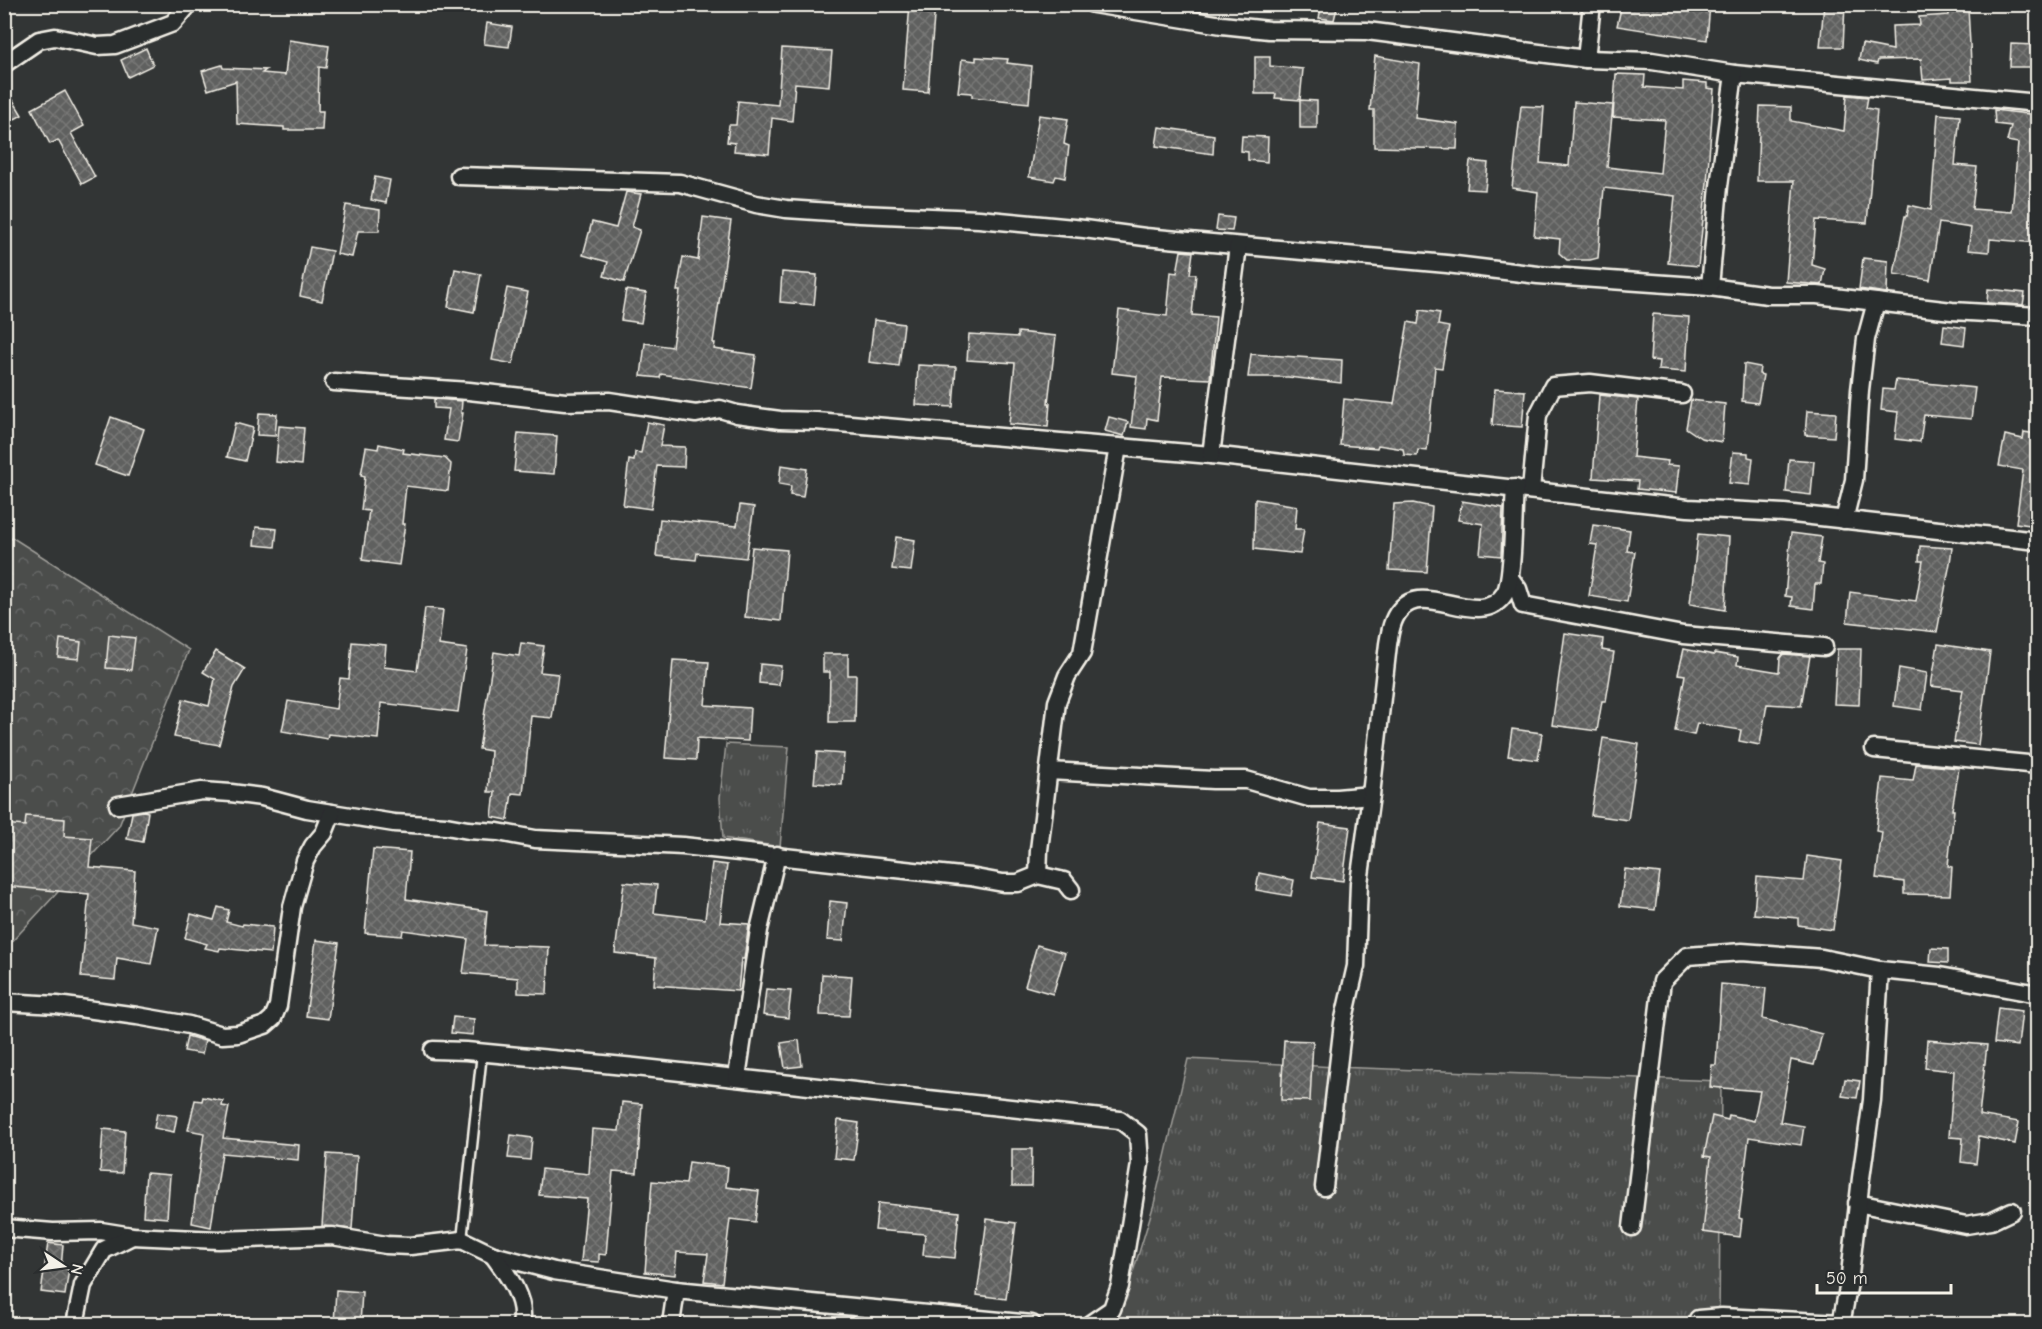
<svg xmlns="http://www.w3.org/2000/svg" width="2042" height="1329" font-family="'Comic Neue',sans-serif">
  <defs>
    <pattern id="grass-tufts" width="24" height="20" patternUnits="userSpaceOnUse" patternTransform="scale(1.5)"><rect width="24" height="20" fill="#4b4d4c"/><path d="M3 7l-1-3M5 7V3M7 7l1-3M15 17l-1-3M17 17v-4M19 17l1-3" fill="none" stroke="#666766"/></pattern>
    <pattern id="forest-crowns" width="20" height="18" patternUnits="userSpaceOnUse" patternTransform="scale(1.5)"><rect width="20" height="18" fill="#4b4d4c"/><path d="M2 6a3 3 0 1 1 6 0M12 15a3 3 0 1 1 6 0" fill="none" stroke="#666766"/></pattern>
    <pattern id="building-cross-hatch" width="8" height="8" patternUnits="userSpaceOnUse" patternTransform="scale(1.5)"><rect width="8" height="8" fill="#5f605f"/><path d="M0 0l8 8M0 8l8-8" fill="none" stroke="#777776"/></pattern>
  </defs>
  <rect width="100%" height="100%" fill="#323535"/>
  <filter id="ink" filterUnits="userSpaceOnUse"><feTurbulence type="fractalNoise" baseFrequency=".0167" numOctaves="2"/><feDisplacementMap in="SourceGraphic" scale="12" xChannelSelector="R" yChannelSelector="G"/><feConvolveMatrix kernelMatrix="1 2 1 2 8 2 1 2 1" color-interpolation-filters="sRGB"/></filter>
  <g filter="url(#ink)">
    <!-- grass -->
    <g fill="url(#grass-tufts)" stroke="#a09f9a" stroke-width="1.5">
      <polygon points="726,744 789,747 780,847 723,838 720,798"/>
      <polygon points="1188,1059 1335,1067 1721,1081 1719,1324 1117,1324 1154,1204"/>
    </g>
    <!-- forest -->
    <polygon fill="url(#forest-crowns)" stroke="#a09f9a" stroke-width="1.5" points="13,538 189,650 119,826 5,949 4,540"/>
    <!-- building -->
    <g fill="url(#building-cross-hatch)" stroke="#f4f1e8" stroke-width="1.5">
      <polygon points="910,4 935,4 928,92 903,90"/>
      <polygon points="1322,4 1338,4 1334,20 1319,18"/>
      <polygon points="1622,4 1710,4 1707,40 1617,26"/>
      <polygon points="1824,4 1845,4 1843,47 1820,47"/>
      <polygon points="1968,8 1972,81 1952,81 1952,78 1923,80 1921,59 1878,60 1877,64 1859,60 1862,44 1893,50 1892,26 1920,25 1919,17 1949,15 1949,10"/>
      <polygon points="487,23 512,27 509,47 484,44"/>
      <polygon points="289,40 329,46 326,68 319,67 318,111 323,111 322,130 284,130 284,127 237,124 236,81 208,90 202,71 222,65 223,68 266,70 262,73 285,75"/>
      <polygon points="2011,44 2037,45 2037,67 2010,67"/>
      <polygon points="146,48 153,65 128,77 121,60"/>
      <polygon points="782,48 832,51 829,86 795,83 792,121 772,118 769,154 734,151 735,143 727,142 729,125 736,125 738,101 778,105"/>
      <polygon points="1375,56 1420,64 1415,118 1458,124 1457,149 1374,147 1374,110 1370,110"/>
      <polygon points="976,57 1008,59 1007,63 1032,66 1029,103 972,97 972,93 958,92 962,59 976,61"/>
      <polygon points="1255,57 1270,57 1270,66 1303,69 1300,100 1275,98 1276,94 1255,94"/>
      <polygon points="1616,74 1645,75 1644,87 1683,90 1683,81 1707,83 1707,88 1714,89 1707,183 1698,266 1668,263 1675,196 1604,188 1598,258 1590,260 1567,260 1559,253 1560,239 1534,236 1538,192 1512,188 1521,106 1544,107 1540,163 1569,166 1574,102 1613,105 1607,167 1660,173 1665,120 1613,117"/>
      <polygon points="4,85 22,115 4,125"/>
      <polygon points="65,91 84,126 71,133 95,177 82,184 58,140 50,144 32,109"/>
      <polygon points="1847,95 1868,97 1866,108 1877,110 1867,223 1816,220 1812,265 1825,269 1822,285 1786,282 1794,181 1757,181 1760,106 1791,107 1791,121 1844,131"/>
      <polygon points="1300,100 1317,101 1317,128 1300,128"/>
      <polygon points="1994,110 2037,115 2037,243 1990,239 1989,252 1968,250 1971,228 1939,223 1930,280 1894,274 1905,216 1907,216 1909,205 1931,210 1938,114 1960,116 1955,165 1977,167 1972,209 2012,212 2018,143 2007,141 2011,126 1995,124"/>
      <polygon points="1039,115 1068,119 1064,144 1069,146 1065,178 1056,176 1054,181 1029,177"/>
      <polygon points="1159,127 1214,135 1213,154 1156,146"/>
      <polygon points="1242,136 1268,137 1267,162 1248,160 1248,152 1241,151"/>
      <polygon points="1470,161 1488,163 1485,190 1467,189"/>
      <polygon points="375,177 390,180 386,203 371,200"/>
      <polygon points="626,192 641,194 632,227 640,230 624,282 604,276 608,262 583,255 592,222 616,228"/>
      <polygon points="346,205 380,210 379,231 358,231 352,257 337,254"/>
      <polygon points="1218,216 1234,218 1232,231 1216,230"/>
      <polygon points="703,217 731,221 713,343 715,343 714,349 756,355 751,388 661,374 660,378 641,376 645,343 672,347 680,291 677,291 683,257 698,260"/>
      <polygon points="310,247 332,251 322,301 300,296"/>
      <polygon points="1181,251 1193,252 1190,274 1196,274 1192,315 1216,317 1210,379 1162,377 1157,420 1147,418 1146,429 1131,427 1137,376 1112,373 1119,310 1167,316 1171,272 1177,273"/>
      <polygon points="1863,258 1888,261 1887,293 1859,289"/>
      <polygon points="455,269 481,274 474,312 448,307"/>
      <polygon points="782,272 817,275 814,305 780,302"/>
      <polygon points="507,288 528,292 513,364 492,360"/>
      <polygon points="1988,289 2025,293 2023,305 1987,303"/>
      <polygon points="626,290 646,293 641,323 621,320"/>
      <polygon points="1420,310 1440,313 1438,325 1449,327 1442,368 1435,367 1427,451 1418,450 1417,456 1404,455 1403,449 1378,445 1377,448 1340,445 1344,399 1394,404 1408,322 1418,324"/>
      <polygon points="1653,314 1689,317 1686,372 1658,370 1659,361 1650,360"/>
      <polygon points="874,320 904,324 899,366 869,362"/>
      <polygon points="1944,325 1966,328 1964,345 1942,342"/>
      <polygon points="1018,332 1056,336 1048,403 1050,403 1048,427 1009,424 1015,363 967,360 969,334 1018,337"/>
      <polygon points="1251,354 1342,360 1341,383 1288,377 1248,377"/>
      <polygon points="1744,364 1760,367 1759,374 1763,375 1758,403 1742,401"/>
      <polygon points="918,365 956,367 953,407 916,405"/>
      <polygon points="1896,380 1975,388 1971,419 1924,415 1920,442 1895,439 1898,412 1881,410 1883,389 1894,390"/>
      <polygon points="1495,389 1525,391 1522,427 1492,425"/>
      <polygon points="1599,395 1638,399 1633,457 1668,461 1667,465 1679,466 1676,493 1637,489 1638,481 1593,478"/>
      <polygon points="434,399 462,401 461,413 463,413 458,442 444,440 449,409 434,408"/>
      <polygon points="1691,400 1725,404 1722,442 1701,438 1686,428"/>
      <polygon points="1807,411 1836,413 1834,437 1805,435"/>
      <polygon points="259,413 277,414 275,436 257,435"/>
      <polygon points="111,417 144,429 128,476 95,465"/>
      <polygon points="1109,417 1128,422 1124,436 1105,431"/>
      <polygon points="647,422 664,425 660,446 685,447 684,467 657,466 651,509 623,505 629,460 634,461 635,452 641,453"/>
      <polygon points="235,423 253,428 245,461 227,457"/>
      <polygon points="279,426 304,428 301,465 276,462"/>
      <polygon points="2024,432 2037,434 2037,526 2016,523 2023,470 1999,466 2005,435 2023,439"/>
      <polygon points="518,433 557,436 554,474 514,471"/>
      <polygon points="379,444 404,449 403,453 445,458 451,464 448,491 406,486 402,524 405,524 399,565 362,560 369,511 361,510 365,476 361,475 366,447 378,449"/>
      <polygon points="1733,452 1748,453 1748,457 1753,458 1750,485 1729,483"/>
      <polygon points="1789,459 1814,461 1811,495 1786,492"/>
      <polygon points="781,465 807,469 803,497 790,495 791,486 779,484"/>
      <polygon points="1255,499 1297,506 1295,529 1304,529 1300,554 1254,549"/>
      <polygon points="1462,501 1503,508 1501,556 1480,554 1483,524 1458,520"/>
      <polygon points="1413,503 1432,507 1427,572 1389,570 1394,504"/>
      <polygon points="740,505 754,507 746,558 697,553 696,560 656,556 660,519 737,526"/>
      <polygon points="1593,525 1630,530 1627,551 1635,552 1627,602 1589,596 1597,545 1590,544"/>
      <polygon points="256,527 277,529 275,547 254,545"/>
      <polygon points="1791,533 1822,537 1818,563 1823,564 1821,584 1815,584 1813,609 1791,606 1792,597 1785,596"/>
      <polygon points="1698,534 1729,537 1725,610 1690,604"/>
      <polygon points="896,537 915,540 911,571 892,569"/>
      <polygon points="1920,546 1952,548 1950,563 1937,632 1847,622 1850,592 1916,601 1923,561 1919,561"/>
      <polygon points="752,547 787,550 781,621 745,617"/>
      <polygon points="425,608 443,610 439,645 467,649 458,712 381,703 378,739 328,734 327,739 282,731 288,701 336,709 340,678 349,679 352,642 386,645 384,667 417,671"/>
      <polygon points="1565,633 1603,639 1602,650 1614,652 1606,701 1602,701 1597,731 1552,725"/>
      <polygon points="109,635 135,638 131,670 106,668"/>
      <polygon points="60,639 81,642 79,659 58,657"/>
      <polygon points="521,643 544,646 540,672 558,674 552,718 531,716 523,794 512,793 508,820 492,817 495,792 488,792 491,751 479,749 494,652 519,656"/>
      <polygon points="1938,644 1990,652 1978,745 1954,742 1963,690 1931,686"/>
      <polygon points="1684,649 1714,655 1714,653 1738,657 1737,665 1779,672 1780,658 1783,654 1810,656 1801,706 1767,704 1760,745 1739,741 1741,730 1697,723 1694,735 1675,731 1685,675 1678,674"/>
      <polygon points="1837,649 1861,649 1859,705 1834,704"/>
      <polygon points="216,651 245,669 234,687 219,745 174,737 183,699 209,706 215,679 203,672"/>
      <polygon points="823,654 848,654 848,675 856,675 855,722 829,722 830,672 823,672"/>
      <polygon points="673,660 709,662 705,705 750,708 748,741 697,738 696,760 665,758"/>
      <polygon points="760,664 781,666 779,685 759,683"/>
      <polygon points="1899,668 1927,673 1922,710 1894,706"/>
      <polygon points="1512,729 1542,733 1538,760 1508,756"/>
      <polygon points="1603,738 1639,744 1628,820 1591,815"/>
      <polygon points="817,752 844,754 842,785 814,783"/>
      <polygon points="1916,764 1959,768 1952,810 1954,810 1948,866 1952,867 1950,895 1904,894 1904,882 1876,878 1882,832 1876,831 1882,778 1913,781"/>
      <polygon points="143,811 148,812 143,842 127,839 132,813"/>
      <polygon points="26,816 65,819 64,836 92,838 89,867 135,871 131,922 158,927 151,964 117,958 115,980 81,977 89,894 4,886 4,824 25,826"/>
      <polygon points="1320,823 1350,827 1343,881 1312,877"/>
      <polygon points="373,849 410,852 406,899 487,911 484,945 549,947 547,994 518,993 518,978 463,973 468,939 403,930 402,936 365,933"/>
      <polygon points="1807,856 1842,861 1833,930 1798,925 1798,918 1754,914 1757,877 1804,881"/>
      <polygon points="712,863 727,865 720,922 749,924 744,959 741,959 738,991 654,985 656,958 615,953 624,882 657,885 654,913 705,919"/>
      <polygon points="1625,869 1660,873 1655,910 1620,906"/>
      <polygon points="1259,873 1294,880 1291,896 1256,890"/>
      <polygon points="830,901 847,903 843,941 827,940"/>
      <polygon points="218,907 229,910 226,922 242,926 243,924 273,927 271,953 220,948 219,951 205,948 207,944 185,938 191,914 214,920"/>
      <polygon points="316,940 339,943 328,1019 306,1016"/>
      <polygon points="1037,945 1065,953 1053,994 1025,986"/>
      <polygon points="1931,948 1948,949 1948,963 1930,962"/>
      <polygon points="822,974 852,976 849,1016 820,1015"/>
      <polygon points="1721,984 1766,988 1763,1019 1822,1034 1814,1065 1791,1060 1780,1122 1804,1126 1801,1145 1749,1137 1739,1218 1742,1219 1740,1237 1703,1232 1711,1157 1704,1156 1712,1116 1728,1120 1729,1115 1754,1121 1760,1091 1710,1087 1712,1065 1716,1065"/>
      <polygon points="766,989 791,991 788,1018 763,1015"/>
      <polygon points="1998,1008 2022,1011 2018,1046 1994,1043"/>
      <polygon points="453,1017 474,1019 473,1035 451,1033"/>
      <polygon points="187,1036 205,1041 202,1054 184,1051"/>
      <polygon points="799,1040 802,1066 785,1068 781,1043"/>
      <polygon points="1284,1040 1313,1041 1310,1101 1281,1100"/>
      <polygon points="1927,1040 1987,1045 1979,1115 2019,1122 2015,1144 1979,1136 1976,1164 1961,1162 1963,1138 1949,1137 1954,1071 1925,1068"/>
      <polygon points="1845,1079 1860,1081 1857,1098 1842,1096"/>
      <polygon points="203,1097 223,1101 222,1106 229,1107 223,1138 299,1145 298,1160 222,1153 211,1227 192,1223 204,1133 188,1130 195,1100 202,1101"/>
      <polygon points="622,1102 642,1104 637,1173 613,1171 606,1255 599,1254 599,1262 581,1261 587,1199 539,1195 542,1169 589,1174 592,1129 619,1131"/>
      <polygon points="157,1113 177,1116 174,1132 154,1128"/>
      <polygon points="838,1120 859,1123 854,1160 834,1158"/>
      <polygon points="103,1129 125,1131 122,1173 100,1172"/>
      <polygon points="511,1135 532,1138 530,1160 508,1158"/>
      <polygon points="1012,1149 1032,1149 1031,1186 1012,1186"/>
      <polygon points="327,1154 357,1156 352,1229 322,1226"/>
      <polygon points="689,1162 728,1167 726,1187 759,1191 755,1222 730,1219 722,1283 704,1281 708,1254 677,1252 675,1275 645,1272 652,1181 686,1184"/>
      <polygon points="146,1173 170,1175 167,1218 143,1216"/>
      <polygon points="878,1203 959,1212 955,1258 923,1255 925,1234 875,1230"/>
      <polygon points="987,1219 1016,1223 1006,1299 977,1295"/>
      <polygon points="48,1243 63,1245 61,1268 69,1269 65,1295 41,1292"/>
      <polygon points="336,1290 362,1292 360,1324 334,1324"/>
    </g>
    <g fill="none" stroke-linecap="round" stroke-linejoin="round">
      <!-- lane casing -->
      <g stroke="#f4f1e8" stroke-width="13">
        <polyline id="lane" points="462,1240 482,1053"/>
      </g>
      <!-- street casing -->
      <g stroke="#f4f1e8" stroke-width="21">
        <g id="street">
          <polyline points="1093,4 1222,25 1269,30 1367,31 1586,59 1652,61 1734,74 2038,103"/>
          <polyline points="1586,59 1592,4"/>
          <polyline points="4,64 39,40 55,37 97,46 115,45 173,23 189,4"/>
          <polyline points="459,176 680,183 756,204 786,209 860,214 979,219 1084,229 1145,237 1447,264 1538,275 1710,287 1768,295 1817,295 1952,311 2038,316"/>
          <polyline points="1710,287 1719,186 1734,74"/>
          <polyline points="334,382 469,391 565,402 609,401 696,414 720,409 737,414 780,420 816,421 1211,455 1688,508 1784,513 2038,541"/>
          <polyline points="1211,455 1238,246"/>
          <polyline points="1531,490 1538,415 1553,386 1590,383 1682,394"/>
          <polyline points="1844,520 1854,480 1860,390 1866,339 1876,302"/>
          <polyline points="1510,578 1518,589 1523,605 1683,635 1824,647"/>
          <polyline points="1874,749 2038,765"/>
          <polyline points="1049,771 1213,780 1246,780 1309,798 1337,798 1371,795"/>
          <polyline points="118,805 202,791 231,793 262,797 307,809 394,823 446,826 468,830 498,832 535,839 683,846 970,877 1003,883 1018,883 1038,875 1064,881 1071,890"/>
          <polyline points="1038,875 1039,850 1057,702 1067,676 1082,653 1118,447"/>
          <polyline points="4,1002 57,1005 137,1016 189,1025 222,1035 238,1034 265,1025 273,1018 278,1006 292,907 305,861 313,846 324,833 332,813"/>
          <polyline points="433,1050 466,1051 635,1067 1120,1120 1138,1134 1140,1164 1120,1286 1112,1309 1090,1324"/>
          <polyline points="737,1077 759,930 777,855"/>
          <path d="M 1324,1187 L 1343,1023 L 1356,966 L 1359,883 L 1371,795 L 1388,644 C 1390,632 1392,619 1400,610 C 1425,579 1481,632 1505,593 C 1514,578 1513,509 1515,488"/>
          <polyline points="1857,1203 1966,1225 1991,1221 2012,1211"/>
          <polyline points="1632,1227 1662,981 1687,956 1742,952 1822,958 1880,970 1940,976 2038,994"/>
          <polyline points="4,1228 53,1232 101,1231 132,1236 218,1240 332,1236 386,1245 410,1246 462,1240 493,1255 554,1271 676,1290 1032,1324"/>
          <path d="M 493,1255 C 507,1274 527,1300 521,1324"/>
          <polyline points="1698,1319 1722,1317 1842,1323"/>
          <polyline points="75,1324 83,1285 104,1250 132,1236"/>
          <polyline points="671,1324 676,1290"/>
          <polyline points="1841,1324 1849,1283 1861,1178 1872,1100 1880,970"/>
        </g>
      </g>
      <!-- lane -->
      <use href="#lane" stroke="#2a2d2e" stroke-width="8"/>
      <!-- street -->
      <use href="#street" stroke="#2a2d2e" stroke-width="16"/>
    </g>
  </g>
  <!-- margin -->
  <rect width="2042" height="1329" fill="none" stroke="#2a2d2e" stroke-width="24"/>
  <rect x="12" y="12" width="2018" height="1305" fill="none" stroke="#f4f1e8" stroke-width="2" filter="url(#ink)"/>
  <!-- north arrow -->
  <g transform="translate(63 1266) rotate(103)" stroke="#2a2d2e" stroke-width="4.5" paint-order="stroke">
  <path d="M0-4.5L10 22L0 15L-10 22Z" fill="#f4f1e8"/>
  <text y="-9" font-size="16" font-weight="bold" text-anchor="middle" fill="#f4f1e8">N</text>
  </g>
  <!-- scale -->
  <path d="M1817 1284v9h134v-9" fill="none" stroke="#f4f1e8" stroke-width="3"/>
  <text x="1826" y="1284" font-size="18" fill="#f4f1e8" stroke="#2a2d2e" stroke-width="4.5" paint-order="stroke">50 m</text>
</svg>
